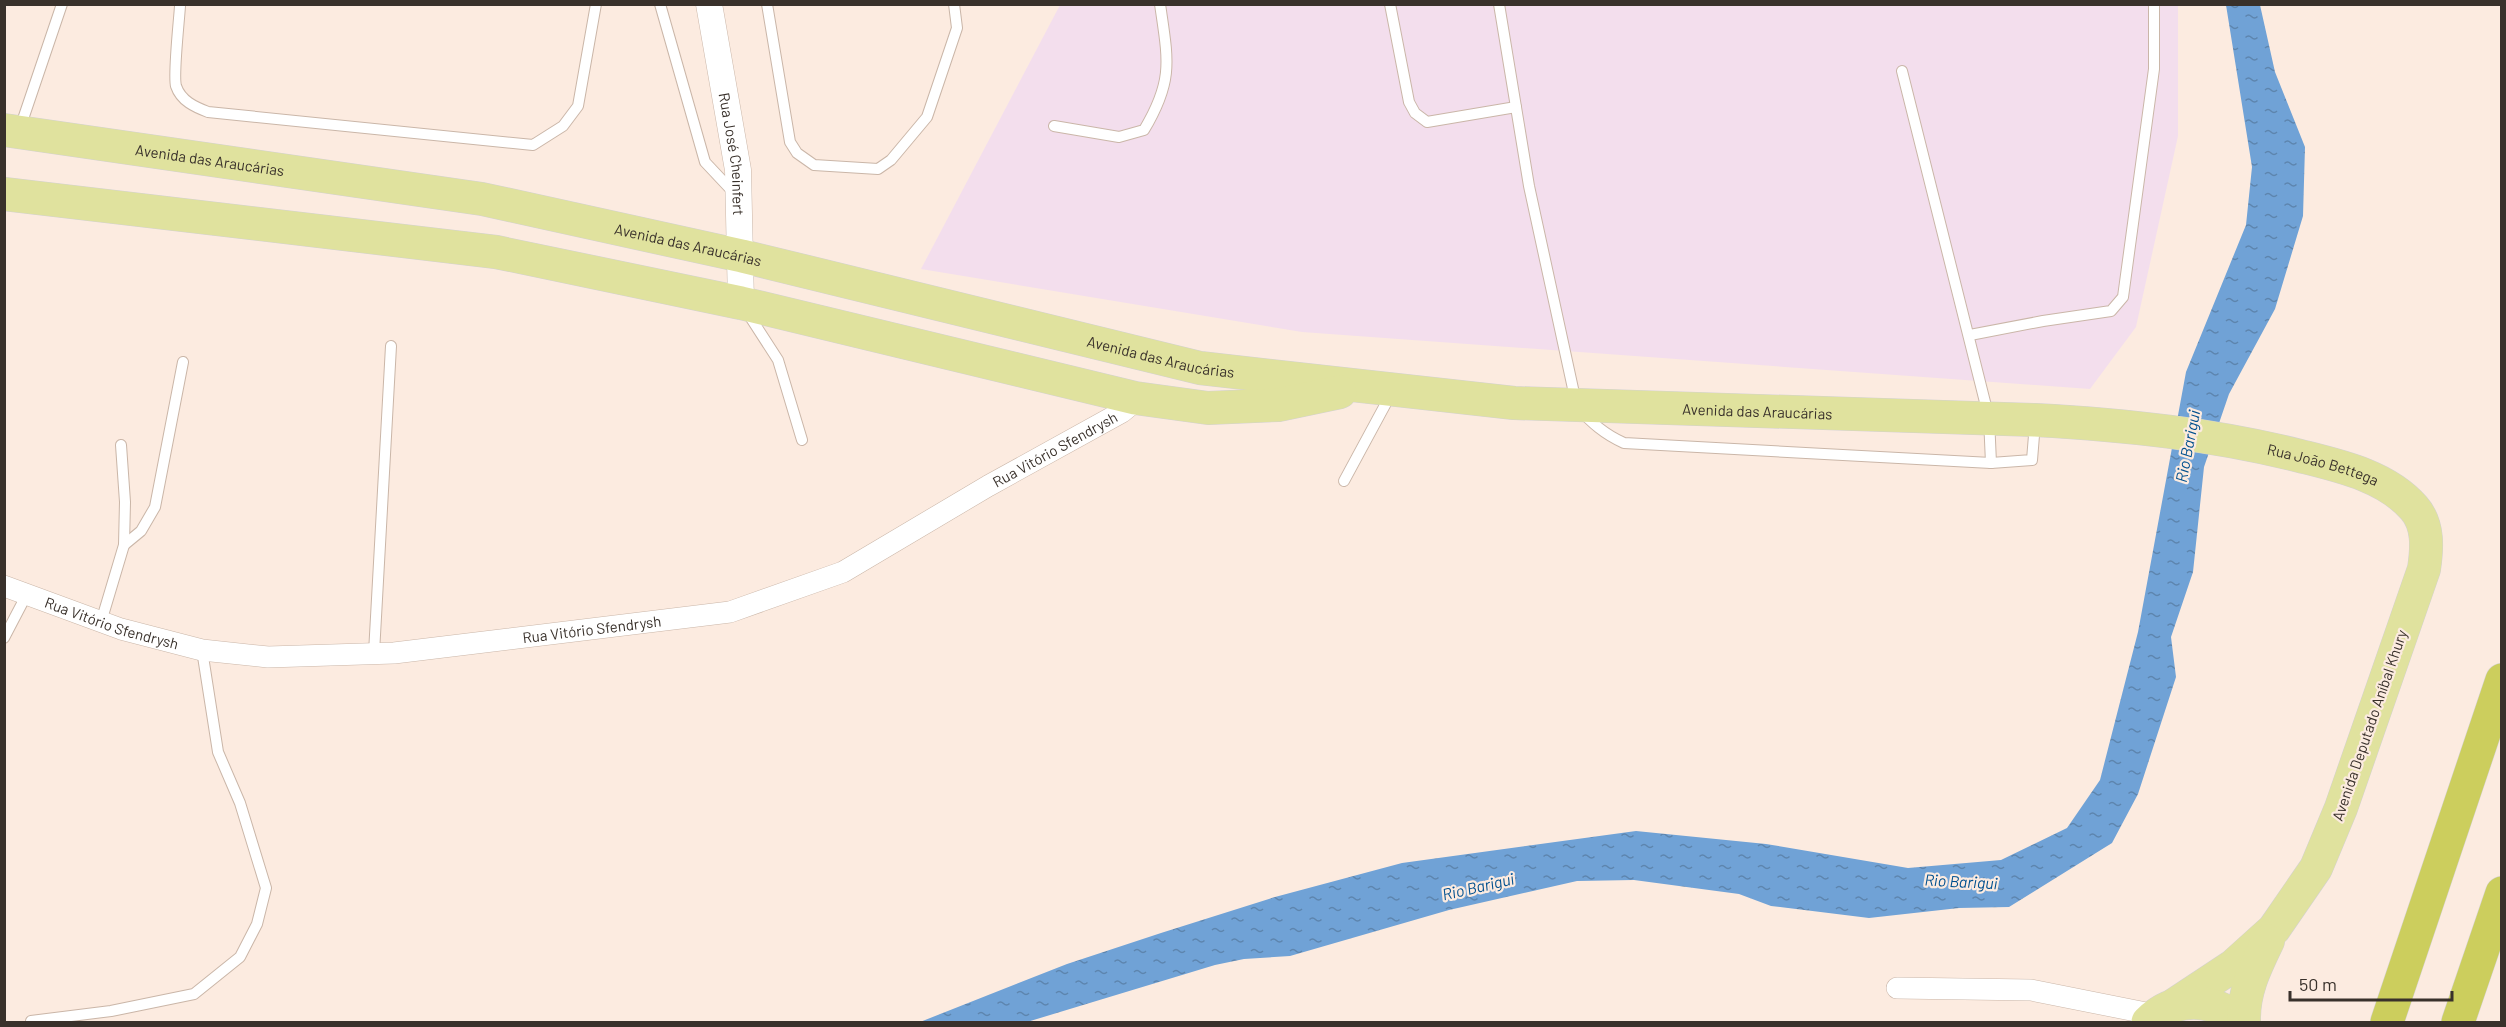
<svg xmlns="http://www.w3.org/2000/svg" width="2506" height="1027" font-family="Barlow,sans-serif">
  <defs>
    <pattern id="water-ripples" width="26" height="14" patternUnits="userSpaceOnUse" patternTransform="scale(1.5)"><rect width="26" height="14" fill="#70a2d6"/><path d="M2 4q2-2 4 0t4 0M15 11q2-2 4 0t4 0" fill="none" stroke="#5d85ae"/></pattern>
  </defs>
  <rect width="100%" height="100%" fill="#fcebe0"/>
  <!-- industrial -->
  <polygon fill="#f3deed" points="1060,5 2178,5 2178,136 2136,327 2090,389 1302,332 921,269"/>
  <!-- water -->
  <polygon fill="url(#water-ripples)" points="2226,5 2260,5 2275,72 2305,147 2303,216 2275,309 2229,394 2204,467 2193,572 2171,637 2176,677 2138,794 2112,843 2009,907 1959,908 1869,918 1771,906 1739,894 1634,880 1577,881 1449,910 1290,956 1244,959 1215,965 1027,1022 920,1022 1067,964 1161,933 1275,897 1402,863 1636,831 1766,844 1908,868 2001,860 2067,828 2100,780 2138,632 2186,372 2246,225 2252,167"/>
  <g fill="none" stroke-linecap="round" stroke-linejoin="round">
    <!-- service casing -->
    <g stroke="#cab6a8" stroke-width="12">
      <g id="service">
        <polyline points="660,4 705,162 736,195"/>
        <polyline points="767,4 790,142 797,153 814,165 878,169 891,160 927,117 957,28 954,4"/>
        <polyline points="1390,4 1409,102 1415,113 1427,122 1516,107"/>
        <path d="M 1499,4 L 1529,186 L 1577,407 C 1592,423 1604,434 1624,443 L 1991,463 L 2032,460 L 2035,423"/>
        <path d="M 180,6 C 179,22 173,75 176,86 C 181,101 195,107 208,112 L 533,145 L 563,126 L 578,106 L 596,4"/>
        <polyline points="1902,71 1989,418 1991,463"/>
        <path d="M 1054,126 L 1119,137 L 1144,130 C 1174,80 1168,60 1160,4"/>
        <polyline points="20,128 62,4"/>
        <polyline points="747,312 778,360 802,440"/>
        <polyline points="1970,335 2043,321 2111,311 2123,297 2154,69 2154,4"/>
        <polyline points="1344,481 1391,394"/>
        <polyline points="124,545 141,531 155,507 183,362"/>
        <polyline points="101,622 124,545 125,502 121,445"/>
        <polyline points="4,638 27,594"/>
        <polyline points="374,653 391,346"/>
        <polyline points="31,1021 111,1011 194,994 240,957 257,924 266,888 240,803 218,752 202,650"/>
      </g>
    </g>
    <!-- minor casing -->
    <g stroke="#cab6a8" stroke-width="22">
      <g id="minor">
        <path id="s1" d="M 4,586 L 121,629 L 202,650 L 268,657 L 394,653 L 730,612 L 843,572 L 988,486 L 1122,412 L 1133,403 L 1135,398"/>
        <polyline points="1897,988 2031,990 2156,1015"/>
      </g>
    </g>
    <!-- tertiary casing -->
    <g stroke="#cab6a8" stroke-width="27">
      <g id="tertiary">
        <path id="s2" d="M 709,4 L 738,170 L 741,303"/>
      </g>
    </g>
    <!-- primary casing -->
    <g stroke="#d3d2d0" stroke-width="34">
      <g id="primary">
        <path id="s3" d="M 4,130 L 482,199 L 742,256 L 1200,368 L 1514,403 L 2035,420 C 2125,425 2213,434 2300,456 C 2340,466 2386,476 2414,508 C 2429,525 2427,549 2424,569 L 2341,808 L 2316,868 L 2274,929 L 2233,966 L 2174,1005"/>
        <polyline points="4,194 496,252 741,303 1135,398 1208,408 1278,405 1340,392"/>
        <path d="M 2148,1022 C 2175,995 2214,998 2242,1022"/>
        <path d="M 2244,1022 C 2243,992 2255,968 2268,941"/>
      </g>
    </g>
    <!-- motorway casing -->
    <g stroke="#d3d2d0" stroke-width="34">
      <g id="motorway">
        <polyline points="2387,1022 2502,680"/>
        <polyline points="2458,1022 2502,893"/>
      </g>
    </g>
    <!-- service -->
    <use href="#service" stroke="#fff" stroke-width="10"/>
    <!-- minor -->
    <use href="#minor" stroke="#fff" stroke-width="21"/>
    <!-- tertiary -->
    <use href="#tertiary" stroke="#fff" stroke-width="26"/>
    <!-- primary -->
    <use href="#primary" stroke="#e0e29e" stroke-width="33"/>
    <!-- motorway -->
    <use href="#motorway" stroke="#ccce5d" stroke-width="33"/>
  </g>
  <g text-anchor="middle" dominant-baseline="central" stroke-width="4.5" stroke-linejoin="round" paint-order="stroke">
    <!-- street labels -->
    <g font-size="15" fill="#39312b" stroke="#fcebe0">
      <text stroke="none"><textPath href="#s2" startOffset="152">Rua José Cheinfert</textPath></text>
      <text stroke="none"><textPath href="#s3" startOffset="208">Avenida das Araucárias</textPath></text>
      <text stroke="none"><textPath href="#s3" startOffset="694">Avenida das Araucárias</textPath></text>
      <text stroke="none"><textPath href="#s3" startOffset="1180">Avenida das Araucárias</textPath></text>
      <text stroke="none"><textPath href="#s3" startOffset="1780">Avenida das Araucárias</textPath></text>
      <text stroke="none"><textPath href="#s1" startOffset="1104">Rua Vitório Sfendrysh</textPath></text>
      <text stroke="none"><textPath href="#s3" startOffset="2350">Rua João Bettega</textPath></text>
      <text stroke="none"><textPath href="#s1" startOffset="114">Rua Vitório Sfendrysh</textPath></text>
      <text stroke="none"><textPath href="#s1" startOffset="600">Rua Vitório Sfendrysh</textPath></text>
      <text transform="translate(2369 725) rotate(-71)">Avenida Deputado Aníbal Khury</text>
    </g>
    <!-- water labels -->
    <g font-size="16" font-style="italic" fill="#00508f" stroke="#fcebe0">
      <text transform="translate(2187 446) rotate(-79)">Rio Barigui</text>
      <text transform="translate(1961 881) rotate(3)">Rio Barigui</text>
      <text transform="translate(1478 886) rotate(-13)">Rio Barigui</text>
    </g>
  </g>
  <!-- border -->
  <rect width="2506" height="1027" fill="none" stroke="#39312b" stroke-width="12"/>
  <!-- scale -->
  <path d="M2290 991v9h162v-9" fill="none" stroke="#39312b" stroke-width="3"/>
  <text x="2299" y="991" font-size="18" fill="#39312b" stroke="#fcebe0" stroke-width="4.5" paint-order="stroke">50 m</text>
</svg>
